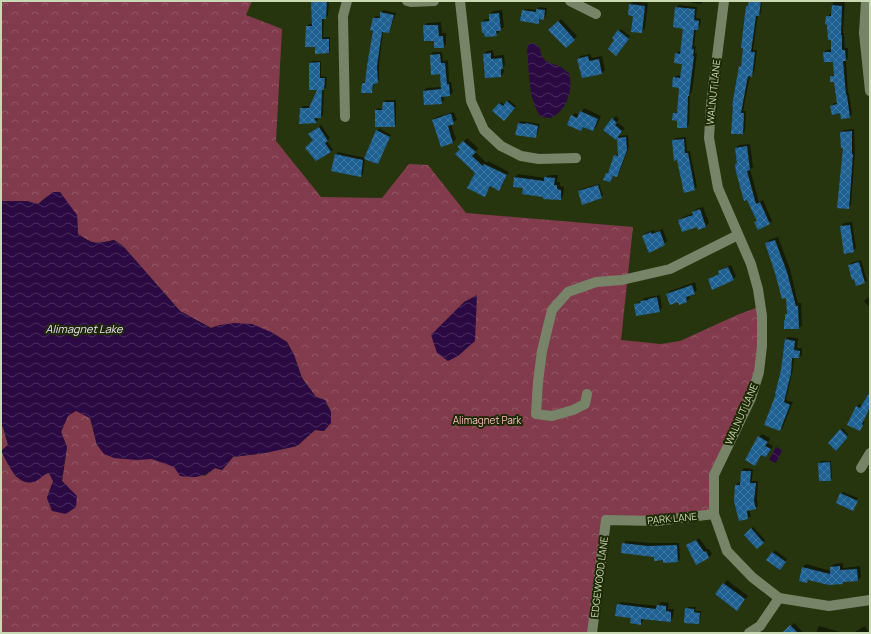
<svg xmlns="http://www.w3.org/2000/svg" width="871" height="634" font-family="Manrope,sans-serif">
  <defs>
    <pattern id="park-crowns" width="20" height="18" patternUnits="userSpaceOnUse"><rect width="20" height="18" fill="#823b4d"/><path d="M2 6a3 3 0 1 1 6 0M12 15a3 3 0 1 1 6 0" fill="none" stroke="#925764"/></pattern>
    <pattern id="water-waves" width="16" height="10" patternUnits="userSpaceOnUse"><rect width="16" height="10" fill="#2b0a43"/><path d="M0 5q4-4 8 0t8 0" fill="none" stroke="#482d5c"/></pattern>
    <pattern id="building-cross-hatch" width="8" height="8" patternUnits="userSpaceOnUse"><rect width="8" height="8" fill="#206193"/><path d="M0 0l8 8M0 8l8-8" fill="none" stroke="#3f77a0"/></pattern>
  </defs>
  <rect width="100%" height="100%" fill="#27350e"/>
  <!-- park -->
  <g fill="url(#park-crowns)">
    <path d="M 1,1 L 252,1 L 246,15 L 282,29 L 276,141 L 321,197 L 382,198 L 409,164 L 428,165 L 466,213 L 633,227 L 621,340 L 661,344 L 680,341 L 737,315 L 761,306 L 759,372 L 714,475 L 714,514 L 606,520 L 592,633 L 1,633 L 1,451 L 16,477 L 36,481 L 44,474 L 49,473 L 53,481 L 47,498 L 52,511 L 68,487 L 62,481 L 67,447 L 61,432 L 68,415 L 76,410 L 90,418 L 97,445 L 129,459 L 152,459 L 205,476 L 215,468 L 222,470 L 233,457 L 265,453 L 297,446 L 315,430 L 324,431 L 331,412 L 325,400 L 316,397 L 302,378 L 294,355 L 287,342 L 271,332 L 220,325 L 211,328 L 180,311 L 123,246 L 114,240 C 96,244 94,245 78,234 L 77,215 L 46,197 L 38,204 L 26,201 L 1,201 Z"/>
    <polygon points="1,427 3,427 8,445 1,451"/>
  </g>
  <!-- water -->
  <g fill="url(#water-waves)">
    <path d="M 532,43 C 544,46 538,53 544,59 C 548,64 556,64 561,67 C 564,69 566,71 569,73 C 573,90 568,109 551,118 L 541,117 C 527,97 530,73 527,50 L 528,45 Z"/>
    <path d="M 53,192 L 60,192 L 77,215 L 78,234 C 94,245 96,244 114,240 L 123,246 L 180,311 L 211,328 L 220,325 L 234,323 L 252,324 L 271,332 L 287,342 L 294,355 L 302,378 L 316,397 L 325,400 L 331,412 L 331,423 L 324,431 L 315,430 L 297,446 L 265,453 L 233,457 L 222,470 L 215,468 C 202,478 196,478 180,476 L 174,467 L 152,459 L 136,460 L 114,458 L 104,454 L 97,445 L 90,418 L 76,411 L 68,416 L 61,432 L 67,447 L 62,481 L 77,496 L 76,507 L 66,514 L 52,511 L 47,498 L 53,481 L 49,473 C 43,474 41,479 36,481 C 17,489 8,463 1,451 L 8,445 L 3,427 L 1,427 L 1,201 L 26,201 L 38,204 Z"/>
    <polygon points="477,295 475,341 458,356 448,361 437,353 431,335 464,302"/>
    <polygon points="776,447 782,450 776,463 769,460"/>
  </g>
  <!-- shadow -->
  <g fill="#0007">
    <polygon points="307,1 329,1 328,16 324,18 323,37 330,37 330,50 328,52 316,46 307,26 309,24 313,24 312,2"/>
    <polygon points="633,1 648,3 645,28 642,32 630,4"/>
    <polygon points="692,1 704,1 701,4 692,3"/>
    <polygon points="750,1 762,1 761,13 758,15 753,50 757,50 754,73 751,76 750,76 743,111 746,111 745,131 743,133 733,133 740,67 742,64 747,7 750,4"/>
    <polygon points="820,1 845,1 843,33 844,33 845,48 848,48 848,58 846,60 848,93 849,93 852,114 850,117 831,106 834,103 838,103 835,81 831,76 835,74 834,61 824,52 827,50 832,49 832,39 827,17 830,14 832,14 833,2"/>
    <polygon points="679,5 697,7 696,18 701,19 700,26 696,29 694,46 696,46 695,53 697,53 692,92 690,94 689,124 687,127 678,120 674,114 678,111 680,87 674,78 677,75 681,76 683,63 676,54 679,51 681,51 684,28 676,8"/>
    <polygon points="539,7 547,8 546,17 544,19 540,18 538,23 523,11 525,9 537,10"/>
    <polygon points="383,10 396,13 390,30 388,32 383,32 379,64 379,80 374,83 373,90 371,92 362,92 363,83 366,81 374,30 374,18 376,16 381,17 382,12"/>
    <polygon points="502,10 504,27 499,30 499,32 496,35 482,22 485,19 490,19 490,14 493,11"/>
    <polygon points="561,19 577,36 566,47 550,30"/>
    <polygon points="441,22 442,33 446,33 446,44 443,47 435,40 424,26 427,23"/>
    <polygon points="621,29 630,36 618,53 619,31"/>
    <polygon points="493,50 494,56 504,55 505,65 503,67 504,72 501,76 484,54 487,51"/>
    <polygon points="433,52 442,52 443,61 448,60 449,82 451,82 453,92 450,95 443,95 444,100 441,103 424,91 426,88 442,87 441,73 431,55"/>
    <polygon points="590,54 592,58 602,56 605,70 602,73 578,59 581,56"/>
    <polygon points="312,61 321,61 321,76 327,77 326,87 324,90 323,115 321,117 316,117 318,120 316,122 300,123 301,108 303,106 311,106 318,89 310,63"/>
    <polygon points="386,100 396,100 396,124 395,126 376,110 378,108 383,109 384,102"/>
    <polygon points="509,100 516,106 506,118 500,104 501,102 505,105"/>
    <polygon points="584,108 601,116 596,127 592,130 584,126 581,130 572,116 575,113 580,115"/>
    <polygon points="454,112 457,120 451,124 456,139 453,142 442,145 433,120 436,117"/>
    <polygon points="616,116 619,119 617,122 625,128 618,136 628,135 629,147 619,173 616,176 614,175 610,181 607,173 610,170 615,156 619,153 618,136 613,119"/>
    <polygon points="521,121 540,124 537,135 535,137 517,134 519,123"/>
    <polygon points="321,125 330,138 327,141 333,150 316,160 315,140 311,133"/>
    <polygon points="379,128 391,135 378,163 365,158"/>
    <polygon points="854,129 855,152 851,205 848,208 844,147 841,132 844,130"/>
    <polygon points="686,137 687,151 690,151 697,187 694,189 673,141 675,138"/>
    <polygon points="467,138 478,148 475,152 487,163 488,161 509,172 502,186 498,190 491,186 485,196 476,173 459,147"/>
    <polygon points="750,144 753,167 750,169 759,202 763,200 772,221 769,223 758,220 736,164 738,162 736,148 739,145"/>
    <polygon points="338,152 365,158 363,174 361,176 336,154"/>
    <polygon points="518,174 545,178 549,175 558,175 557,182 560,182 560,186 564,187 563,196 560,199 544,197 524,187 514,186 515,177"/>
    <polygon points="599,184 603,195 601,197 579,191 581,189"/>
    <polygon points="703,207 709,223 706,226 698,226 679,220 683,217 694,213 693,212 696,209"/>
    <polygon points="852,222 856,248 853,251 841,226 844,223"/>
    <polygon points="663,229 667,241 664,244 643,236 646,233 654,230 655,232"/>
    <polygon points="778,237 790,269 798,303 801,303 802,325 799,328 786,319 786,314 788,312 787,296 776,273 766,244 769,240"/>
    <polygon points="861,260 867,281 857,285 849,265 851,263"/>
    <polygon points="731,265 736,276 733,279 709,280 712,277 720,273 719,272 722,269"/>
    <polygon points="695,282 697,290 694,293 689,295 690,298 687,301 679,301 667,294 670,291"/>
    <polygon points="660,295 662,308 659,311 635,305 645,298"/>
    <polygon points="870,296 870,308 864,301"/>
    <polygon points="788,337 798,338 797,348 802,348 802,355 799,357 794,357 793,369 786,400 793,402 783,427 780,430 777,394 782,370 785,340"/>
    <polygon points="870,394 870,408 863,421 865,422 860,430 848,424 857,406 860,404 863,406"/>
    <polygon points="842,428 848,434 848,435 836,449 829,443"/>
    <polygon points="762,434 770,438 768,443 773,446 769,453 766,456 762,454 755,464 759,437"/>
    <polygon points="821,461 831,461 832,478 830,480 819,463"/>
    <polygon points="744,468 753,469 752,481 758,481 757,498 758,506 755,508 749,509 751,516 748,518 740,520 736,485 739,482 741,483 742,471"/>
    <polygon points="843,492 858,498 853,509 841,493"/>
    <polygon points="753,527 765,540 757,548 745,535"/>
    <polygon points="699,538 707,549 709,549 712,554 709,557 687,546"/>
    <polygon points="626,541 651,543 679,543 680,559 677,561 655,556 623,544"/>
    <polygon points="775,550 787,559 782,567 767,560"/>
    <polygon points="843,563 843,568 860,566 861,577 858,580 846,581 843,583 809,579 807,582 803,567 806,564 831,571 831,567 834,564"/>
    <polygon points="727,580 748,596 740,606 724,584"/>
    <polygon points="621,602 658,606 661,602 669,603 668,609 674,609 673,617 670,621 644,618 644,620 640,624 618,605"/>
    <polygon points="688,607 696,607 695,611 701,611 700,621 698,623 686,609"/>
    <polygon points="794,623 803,632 802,633 785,632"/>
    <polygon points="819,626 840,632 840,633 816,633"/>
    <polygon points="865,626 869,633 853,633"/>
  </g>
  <!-- building -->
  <g fill="url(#building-cross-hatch)">
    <polygon points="311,1 327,1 326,19 322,19 322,39 329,39 329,53 315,54 315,47 305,47 306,26 312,26"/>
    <polygon points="749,1 761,1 759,16 756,16 751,52 755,52 752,77 748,76 741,113 744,113 743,134 731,134 733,106 732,106 739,66 741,67 743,48 741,48 745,14 746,6 748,6"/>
    <polygon points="629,4 645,6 642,33 631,32 633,16 628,15"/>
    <polygon points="832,5 842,6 841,35 842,35 842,50 845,50 846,61 843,61 846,95 847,95 850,118 841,119 840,113 832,115 830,106 837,104 834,82 830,82 830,76 834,76 833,62 824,62 823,52 831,52 831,40 828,40 827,25 825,24 826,16 831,16"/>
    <polygon points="675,7 695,9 694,20 699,21 698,30 694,30 692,49 694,49 693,56 694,56 689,96 688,96 687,128 677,128 677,121 672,120 673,113 677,113 679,88 672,87 673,77 680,78 682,64 674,63 675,53 680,54 683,29 673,27"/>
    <polygon points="536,9 545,10 544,20 539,19 539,24 520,21 522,10 536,12"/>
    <polygon points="380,12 394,15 389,33 382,32 377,66 378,83 373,84 372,93 361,93 362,83 365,83 367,66 373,31 370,30 373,18 380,18"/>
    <polygon points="499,13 501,31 496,31 497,36 485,37 484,33 482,33 481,22 489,21 489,14"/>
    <polygon points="558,21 575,40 566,48 548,30"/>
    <polygon points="423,25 438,25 439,36 443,36 444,48 434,48 434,41 424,41"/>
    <polygon points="618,30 629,39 616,56 608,49 614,40 612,38"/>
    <polygon points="491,53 491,59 502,58 503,69 501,69 501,77 485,78 483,54"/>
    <polygon points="440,54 441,63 445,63 447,84 449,84 450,96 441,97 442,104 424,105 423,91 441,89 440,74 431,75 430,55"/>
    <polygon points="588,56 589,61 599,59 602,74 582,78 577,59"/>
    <polygon points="320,62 320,78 325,78 324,90 322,90 321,118 314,118 317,123 299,124 300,108 309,108 317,90 309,90 309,63"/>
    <polygon points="507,101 515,108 504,121 492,111 499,103 503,106"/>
    <polygon points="383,102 394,102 395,127 375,127 375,110 382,110"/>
    <polygon points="580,111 598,119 593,131 583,127 581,131 567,125 571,115 577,118"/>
    <polygon points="449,114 451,114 454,124 448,126 453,143 441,147 432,120"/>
    <polygon points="612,118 617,123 615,125 622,131 616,140 603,130"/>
    <polygon points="518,123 525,124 526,123 538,126 536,138 515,135"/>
    <polygon points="319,127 328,141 325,143 331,152 316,161 305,148 313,140 308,134"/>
    <polygon points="376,130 390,137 378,164 364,159"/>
    <polygon points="852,131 852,154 853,154 849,209 837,208 843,148 841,148 840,132"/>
    <polygon points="626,137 627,150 617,177 613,176 610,182 603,180 606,173 608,173 614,155 618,156 617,138"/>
    <polygon points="684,139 685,153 688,153 695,190 684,193 677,160 674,161 672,140"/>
    <polygon points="463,141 476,152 472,156 483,166 484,164 507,175 499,191 490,186 485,197 467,188 475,173 455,154 460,149 457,147"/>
    <polygon points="747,146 750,170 747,171 756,204 760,202 770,224 758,230 754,222 757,221 747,200 744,201 736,172 735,164 737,163 735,148"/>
    <polygon points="335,154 363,160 361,177 331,171"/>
    <polygon points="514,177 544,181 544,177 555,178 554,185 557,185 557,189 561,190 561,200 543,199 543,197 522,194 523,188 513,187"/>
    <polygon points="598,185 602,198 582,205 578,191"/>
    <polygon points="700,209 706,227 698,230 697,227 682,232 678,220 693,215 692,212"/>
    <polygon points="850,225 854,252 844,254 840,226"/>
    <polygon points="660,231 665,245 649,253 642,236 651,232 652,234"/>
    <polygon points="775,240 787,272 796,306 798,306 799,329 784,329 784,321 785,320 785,314 787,314 786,298 782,299 775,273 765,243"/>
    <polygon points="859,262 865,283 856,286 854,279 852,280 848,265"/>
    <polygon points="728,267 734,280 712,290 708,279 719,274 718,271"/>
    <polygon points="692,285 695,294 686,297 687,302 679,305 678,302 670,305 666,294"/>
    <polygon points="657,297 660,312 636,316 634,304 641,303 640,301 648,300 648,299"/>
    <polygon points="785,339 795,341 794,350 800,351 799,358 792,358 791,373 784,402 790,405 780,431 764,425 776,394 775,394 781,370"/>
    <polygon points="870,392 870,407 862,424 863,425 860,431 847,425 856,406 860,408"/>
    <polygon points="840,429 847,436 847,438 836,451 828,443"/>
    <polygon points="758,436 768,442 765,446 771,449 766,457 761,455 755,466 745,460"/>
    <polygon points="830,462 831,481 819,481 818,463"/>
    <polygon points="741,471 751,471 750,483 756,483 754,501 756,509 747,511 748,519 739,521 734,501 735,485 740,485"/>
    <polygon points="840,493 858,501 853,511 836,503"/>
    <polygon points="751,528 764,543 757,549 744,535"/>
    <polygon points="696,540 704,552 706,551 709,558 696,565 686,545"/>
    <polygon points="622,543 648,546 677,545 678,562 663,563 663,560 654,561 654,557 621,553"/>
    <polygon points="772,552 786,562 780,570 766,560"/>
    <polygon points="840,566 840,570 857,569 858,581 843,582 843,584 829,585 808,580 807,583 799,581 802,567 830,574 830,567"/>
    <polygon points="723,583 745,599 737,611 715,594"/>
    <polygon points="617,604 656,609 657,605 666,606 666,611 671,612 671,622 641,619 641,625 630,623 631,618 615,616"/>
    <polygon points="685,608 694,609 694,612 700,613 699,624 684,623"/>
    <polygon points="790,625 798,633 782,633"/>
  </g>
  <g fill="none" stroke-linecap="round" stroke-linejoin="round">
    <!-- minor -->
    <g stroke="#788467" stroke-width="10">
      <polyline points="407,1 411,2 434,1"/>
      <polyline points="460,1 471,101 484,130 501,146 521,156 539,159 576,158"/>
      <polyline points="570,1 596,14"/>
      <polyline points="724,1 711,105 709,138 718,188 751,264 758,289 762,316 762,346 759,372 751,398 714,475 714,514 727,551 752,577 779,598 829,606 870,600"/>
      <polyline points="866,1 864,33 870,91"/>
      <polyline points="345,117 343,16 347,1"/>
      <polyline points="587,394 585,404 573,410 552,416 536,414 538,382 542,351 552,310 568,292 596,282 622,280 670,269 738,235"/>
      <polyline points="861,468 870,453"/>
      <polyline points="592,633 606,520 656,521 714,514"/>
      <polyline points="749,633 760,626 779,598"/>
    </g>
  </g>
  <g text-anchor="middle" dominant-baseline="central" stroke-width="4" stroke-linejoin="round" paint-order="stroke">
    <!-- street labels -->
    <g font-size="10" fill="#c9d9b4" stroke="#1e2a04">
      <text transform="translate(713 92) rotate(-84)">WALNUT LANE</text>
      <text transform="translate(741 414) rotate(-66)">WALNUT LANE</text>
      <text transform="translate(672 518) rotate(-5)">PARK LANE</text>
      <text transform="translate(599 577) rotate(-83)">EDGEWOOD LANE</text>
    </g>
    <!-- park labels -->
    <g font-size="10" fill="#febcc8" stroke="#1e2a04">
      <text x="487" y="420">Alimagnet Park</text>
    </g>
    <!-- water labels -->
    <g font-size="11" font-style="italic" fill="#ebdafe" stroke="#1e2a04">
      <text x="84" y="328">Alimagnet Lake</text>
    </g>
  </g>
  <!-- border -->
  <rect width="871" height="634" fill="none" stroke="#c9d9b4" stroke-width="4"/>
</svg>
